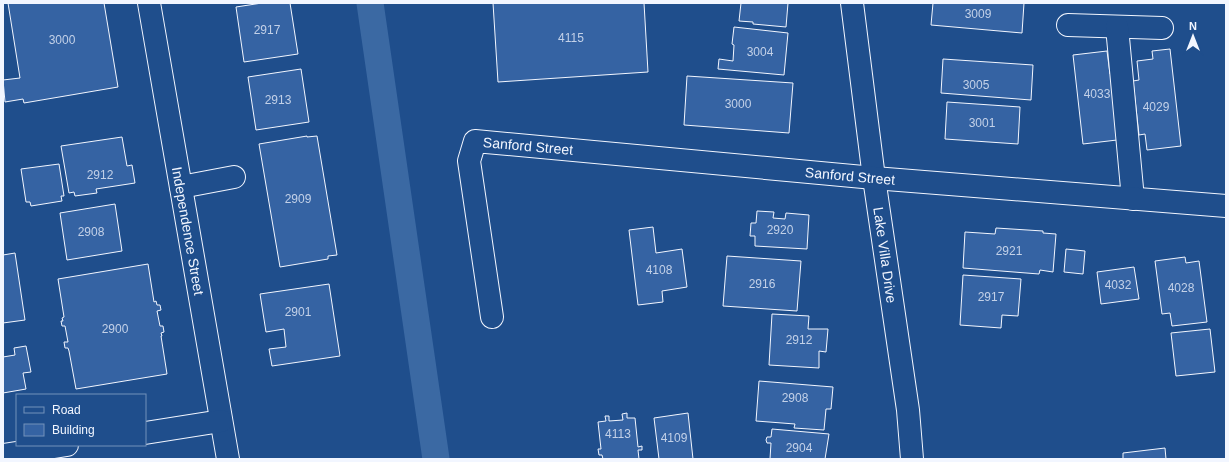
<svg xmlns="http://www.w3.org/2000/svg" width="1229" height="462" font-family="Arial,sans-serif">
  <rect width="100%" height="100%" fill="#1f4e8c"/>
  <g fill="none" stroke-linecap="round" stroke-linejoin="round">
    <!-- canal -->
    <polyline stroke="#3b69a3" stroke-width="27" points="370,3 436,459"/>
  </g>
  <!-- building -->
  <g fill="#3563a3" stroke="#f2f6ff">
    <polygon points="8,3 104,3 118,87 24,103 23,99 5,102 3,80 20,78"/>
    <polygon points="262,3 290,3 298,54 244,62 236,7"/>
    <polygon points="493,3 644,3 648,72 498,82"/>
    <polygon points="741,3 788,3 786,27 753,24 753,22 739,21"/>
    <polygon points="933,3 1024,3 1022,33 931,25"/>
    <polygon points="734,27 788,33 784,75 718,69 719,59 733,61 734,45 732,44"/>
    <polygon points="1170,49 1181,146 1147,150 1145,134 1139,135 1133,81 1139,80 1137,61 1153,59 1152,51"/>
    <polygon points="1107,51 1110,74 1115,73 1117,140 1083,144 1073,55"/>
    <polygon points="943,59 1033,65 1031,100 941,93"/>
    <polygon points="301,69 309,122 256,130 248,77"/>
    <polygon points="687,76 793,83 789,133 684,125"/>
    <polygon points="947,102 1020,107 1018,144 945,139"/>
    <polygon points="307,136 307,137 317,136 337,255 328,256 328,259 280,267 259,144"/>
    <polygon points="122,137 127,166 132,165 135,183 96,189 97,193 75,196 74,192 69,193 61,146"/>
    <polygon points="59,164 64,196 61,196 62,201 31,206 30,202 26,202 21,169"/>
    <polygon points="115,204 122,251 67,260 60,213"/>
    <polygon points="757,211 774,212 773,218 785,219 786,213 809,215 807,249 755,246 755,236 750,236 751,223 756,223"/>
    <polygon points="653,227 656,253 682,249 687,287 662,291 663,302 638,305 629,230"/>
    <polygon points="996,228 1043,231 1043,233 1056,234 1053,272 1040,270 1039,274 963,268 965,232 995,234"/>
    <polygon points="1066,249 1085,251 1083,274 1064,272"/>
    <polygon points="15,253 25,320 3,323 3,255"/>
    <polygon points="727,256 801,261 797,311 723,306"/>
    <polygon points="1185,257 1186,263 1199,261 1207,322 1172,326 1170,313 1162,314 1155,261"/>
    <polygon points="148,264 154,302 156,301 157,305 160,305 161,310 157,311 160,326 163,326 164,332 161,333 162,336 161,336 167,374 76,389 69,351 68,348 65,348 64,342 68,342 65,326 62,326 61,321 63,321 62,318 64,317 58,279"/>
    <polygon points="1134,267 1139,299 1101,304 1097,272"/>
    <polygon points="963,275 1021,279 1018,316 1002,315 1001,328 960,325"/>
    <polygon points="329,284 340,356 272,366 269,349 286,347 284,329 266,332 260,294"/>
    <polygon points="772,314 809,316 808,329 828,329 826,352 819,351 819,368 769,365"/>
    <polygon points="1210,329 1215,372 1176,376 1171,333"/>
    <polygon points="26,346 31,372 23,373 26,389 3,393 3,357 15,355 14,348"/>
    <polygon points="759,381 833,387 831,409 826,409 824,430 794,428 795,424 756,421"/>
    <polygon points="627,413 627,418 635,418 638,447 642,446 642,450 638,450 639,459 603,459 602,455 599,455 598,449 601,449 598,422 606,421 605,416 609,416 609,421 623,420 622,414"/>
    <polygon points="688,413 693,459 659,459 654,418"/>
    <polygon points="772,429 829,434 825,459 770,459 771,443 767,443 766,440 767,437 771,437"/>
    <polygon points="1165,448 1166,459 1123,459 1123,453"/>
  </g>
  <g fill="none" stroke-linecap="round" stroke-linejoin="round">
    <!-- minor casing -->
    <g stroke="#f2f6ff" stroke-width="24">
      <g id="minor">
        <polyline points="149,3 228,459"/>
        <polyline points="852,3 874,178 908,410 912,459"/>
        <polyline points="1068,25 1162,28"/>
        <polyline points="1117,27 1133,199"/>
        <polyline points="181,187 234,177"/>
        <polyline points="492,317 469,161 475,141 874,178 1226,206"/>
        <polyline points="145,433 221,421"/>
        <polyline points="3,455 67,445"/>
      </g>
    </g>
    <!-- minor -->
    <use href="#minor" stroke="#1f4e8c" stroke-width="22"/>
  </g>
  <g text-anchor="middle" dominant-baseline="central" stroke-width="3" stroke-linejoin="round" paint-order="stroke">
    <!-- number labels -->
    <g font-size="12" fill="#c3d1e8">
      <text x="978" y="14">3009</text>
      <text x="267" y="30">2917</text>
      <text x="571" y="38">4115</text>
      <text x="62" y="40">3000</text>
      <text x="760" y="52">3004</text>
      <text x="976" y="85">3005</text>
      <text x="1097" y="94">4033</text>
      <text x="278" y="100">2913</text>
      <text x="738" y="104">3000</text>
      <text x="1156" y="107">4029</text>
      <text x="982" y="123">3001</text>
      <text x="100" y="175">2912</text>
      <text x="298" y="199">2909</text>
      <text x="780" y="230">2920</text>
      <text x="91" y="232">2908</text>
      <text x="1009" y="251">2921</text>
      <text x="659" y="270">4108</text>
      <text x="762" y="284">2916</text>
      <text x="1118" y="285">4032</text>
      <text x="1181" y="288">4028</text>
      <text x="991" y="297">2917</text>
      <text x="298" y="312">2901</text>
      <text x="115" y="329">2900</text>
      <text x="799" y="340">2912</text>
      <text x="795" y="398">2908</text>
      <text x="618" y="434">4113</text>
      <text x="674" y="438">4109</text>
      <text x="799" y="448">2904</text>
    </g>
    <!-- street labels -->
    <g font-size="14" fill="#f2f6ff" stroke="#1f4e8c">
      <text transform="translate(528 146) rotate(5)">Sanford Street</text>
      <text transform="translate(850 176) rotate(5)">Sanford Street</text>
      <text transform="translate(188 231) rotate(80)">Independence Street</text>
      <text transform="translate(885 255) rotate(82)">Lake Villa Drive</text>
    </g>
  </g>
  <!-- border -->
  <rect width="1229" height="462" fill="none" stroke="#f2f6ff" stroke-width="8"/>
  <!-- legend -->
  <rect x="16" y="394" width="130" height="52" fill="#1f4e8c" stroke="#7391ba"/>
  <rect x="24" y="407" width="20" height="6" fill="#1f4e8c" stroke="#7391ba"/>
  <text x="52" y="414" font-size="12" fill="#f2f6ff">Road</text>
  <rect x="24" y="424" width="20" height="12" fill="#3563a3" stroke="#7391ba"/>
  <text x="52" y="434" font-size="12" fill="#f2f6ff">Building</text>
  <!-- north arrow -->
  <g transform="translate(1193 36)" stroke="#1f4e8c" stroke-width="3" paint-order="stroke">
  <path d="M0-3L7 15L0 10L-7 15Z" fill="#f2f6ff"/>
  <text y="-6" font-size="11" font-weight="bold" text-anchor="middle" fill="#f2f6ff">N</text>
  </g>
</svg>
